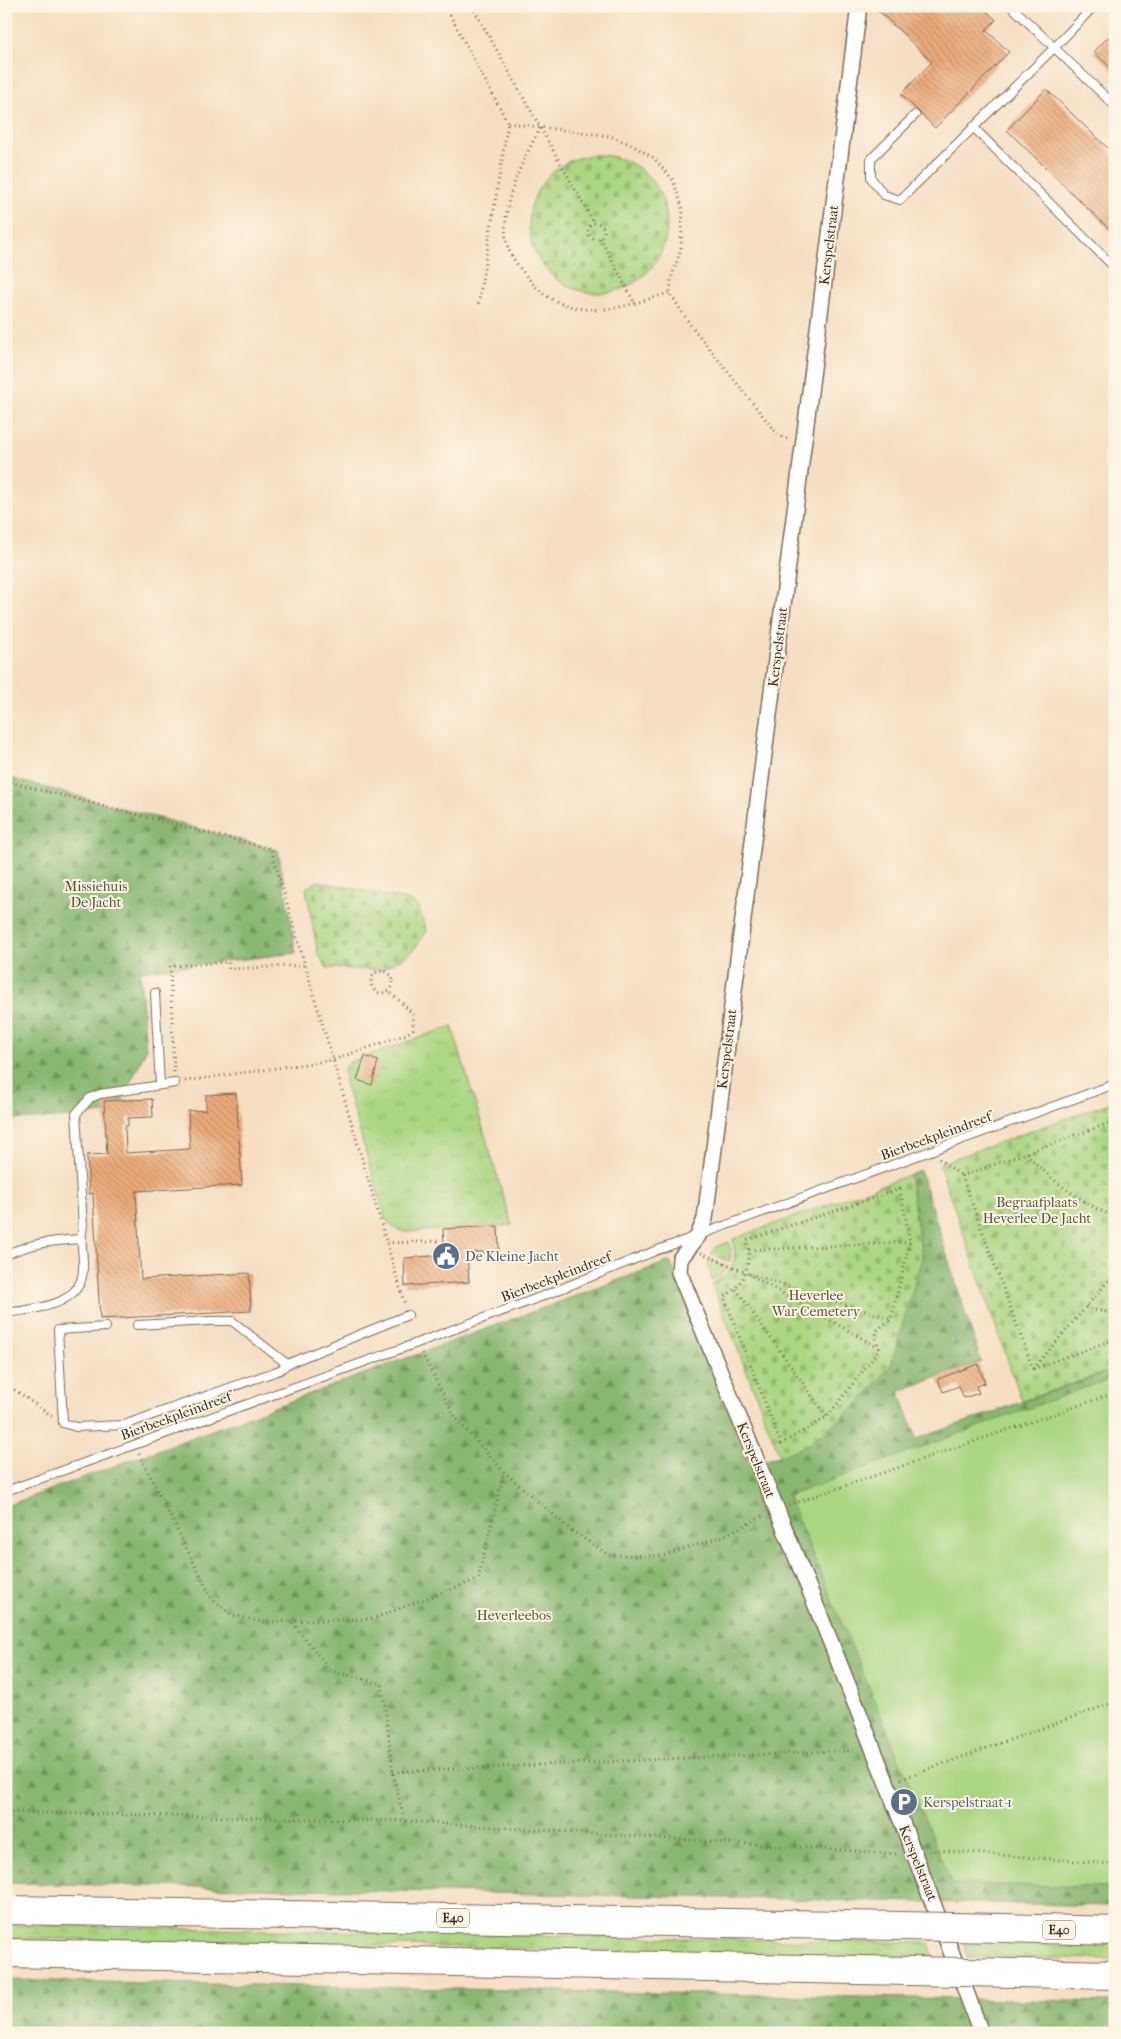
<svg xmlns="http://www.w3.org/2000/svg" width="1121" height="2039" font-family="'IM FELL French Canon',serif">
  <defs>
    <pattern id="grass-tufts" width="24" height="20" patternUnits="userSpaceOnUse" patternTransform="scale(1.25)"><rect width="24" height="20" fill="#abd682"/><path d="M3 7l-1-3M5 7V3M7 7l1-3M15 17l-1-3M17 17v-4M19 17l1-3" fill="none" stroke="#94b870"/></pattern>
    <pattern id="forest-firs" width="22" height="20" patternUnits="userSpaceOnUse" patternTransform="scale(1.25)"><rect width="22" height="20" fill="#88b770"/><path d="M5 1l3.5 6h-7zM16 11l3.5 6h-7z" fill="#70955b"/></pattern>
    <pattern id="cemetery-stones" width="16" height="16" patternUnits="userSpaceOnUse" patternTransform="scale(1.25)"><rect width="16" height="16" fill="#abd682"/><path d="M2 7V4a2 2 0 0 1 4 0v3zM10 15v-3a2 2 0 0 1 4 0v3z" fill="#94b870"/></pattern>
    <pattern id="building-back-hatch" width="6" height="6" patternUnits="userSpaceOnUse" patternTransform="scale(1.25)"><rect width="6" height="6" fill="#ecab7a"/><path d="M-1 5l2 2M0 0l6 6M5-1l2 2" fill="none" stroke="#c08b63"/></pattern>
  </defs>
  <rect width="100%" height="100%" fill="#fcf5e5"/>
  <filter id="ink" filterUnits="userSpaceOnUse"><feTurbulence type="fractalNoise" baseFrequency=".02" numOctaves="2"/><feDisplacementMap in="SourceGraphic" scale="10" xChannelSelector="R" yChannelSelector="G"/><feConvolveMatrix kernelMatrix="1 2 1 2 8 2 1 2 1" color-interpolation-filters="sRGB"/></filter>
  <filter id="wash" filterUnits="userSpaceOnUse"><feTurbulence type="fractalNoise" baseFrequency=".0096" numOctaves="4" result="noise"/><feDisplacementMap in="SourceGraphic" scale="20" xChannelSelector="R" yChannelSelector="G"/><feGaussianBlur stdDeviation="1.12" result="paint"/><feColorMatrix in="noise" values="0 0 0 0 0 0 0 0 0 0 0 0 0 0 0 0 0 1.4 0 .05"/><feComposite in="paint" operator="in"/></filter>
  <g filter="url(#wash)">
    <rect width="100%" height="100%" fill="#f5dec2"/>
    <!-- grass -->
    <g fill="url(#grass-tufts)" stroke="#738050">
      <polygon points="452,1026 512,1225 405,1232 394,1228 386,1220 345,1082 344,1069 350,1062"/>
      <polygon points="729,1242 731,1252 730,1262 711,1254 716,1247"/>
      <polygon points="709,1259 728,1267 721,1275 712,1280 708,1267"/>
      <polygon points="6,1925 929,1943 933,1957 6,1938"/>
      <polygon points="965,1944 1115,1947 1115,1959 967,1957"/>
    </g>
    <!-- forest -->
    <g fill="url(#forest-firs)" stroke="#627047">
      <polygon points="6,777 278,850 296,953 140,971 146,1050 117,1111 76,1117 6,1120"/>
      <polygon points="920,1171 981,1362 899,1391 917,1439 1115,1369 1115,1906 6,1883 6,1506 670,1261 750,1466 806,1446 922,1257 909,1175"/>
      <polygon points="6,1980 1115,2002 1115,2033 6,2033"/>
    </g>
    <!-- cemetery -->
    <g fill="url(#cemetery-stones)" stroke="#738050">
      <circle cx="598" cy="224" r="69"/>
      <polygon points="318,881 411,901 418,907 427,931 412,952 381,970 327,968 318,954 306,888"/>
      <polygon points="1115,1101 1115,1369 1022,1401 939,1164"/>
      <path d="M 909,1175 L 922,1257 L 891,1365 L 859,1403 L 806,1446 L 780,1456 L 712,1284 C 734,1271 737,1264 733,1239 Z"/>
    </g>
    <!-- park -->
    <polygon fill="#abd682" stroke="#738050" points="1115,1377 1115,1887 952,1884 788,1496"/>
    <g id="blocks">
      <!-- building -->
      <g fill="url(#building-back-hatch)">
        <polygon points="874,6 982,6 996,20 986,30 1009,52 935,128 901,94 932,62"/>
        <polygon points="1115,30 1115,72 1094,52"/>
        <polygon points="1046,89 1115,155 1115,235 1007,130"/>
        <polygon points="365,1056 378,1061 372,1085 357,1080"/>
        <polygon points="236,1093 242,1185 136,1191 141,1279 249,1273 251,1311 100,1319 93,1193 89,1194 87,1155 107,1154 104,1101 152,1099 153,1117 128,1118 128,1126 125,1126 126,1153 190,1149 188,1111 206,1110 206,1095"/>
        <polygon points="498,1226 499,1251 467,1253 469,1282 405,1286 404,1258 445,1255 443,1229"/>
        <polygon points="978,1364 985,1383 976,1386 979,1393 964,1398 959,1386 943,1392 938,1379"/>
      </g>
    </g>
  </g>
  <g filter="url(#ink)">
    <use href="#blocks" fill-opacity="0" stroke="#7c6957" stroke-width="1"/>
    <g fill="none" stroke-linecap="round" stroke-linejoin="round">
      <!-- lane casing -->
      <g stroke="#7c6957" stroke-width="10">
        <g id="lane">
          <polyline points="1011,6 1115,106"/>
          <polyline points="915,115 871,159 871,178 884,195 900,200 1054,48 1094,6"/>
          <polyline points="973,127 1115,268"/>
          <polyline points="155,993 160,1085"/>
          <path d="M 6,1255 C 29,1243 54,1241 80,1239"/>
          <path d="M 6,1313 C 35,1309 83,1306 83,1268 C 84,1252 79,1242 83,1226 L 76,1114 L 90,1098 L 100,1094 L 175,1083"/>
          <polyline points="137,1325 210,1321 232,1321 287,1364 408,1315"/>
          <polyline points="106,1327 58,1330 63,1423 76,1427 124,1425 280,1370 287,1364"/>
          <polyline points="6,1491 417,1343 543,1296 655,1251 1115,1084"/>
        </g>
      </g>
      <!-- street casing -->
      <g stroke="#7c6957" stroke-width="18">
        <path id="street" d="M 859,6 L 705,1219 L 698,1236 L 680,1259 L 679,1272 C 783,1524 888,1776 981,2033"/>
      </g>
      <!-- highway casing -->
      <g stroke="#7c6957" stroke-width="30">
        <g id="highway">
          <polyline points="6,1910 900,1926"/>
          <polyline points="1003,1928 1115,1931"/>
          <polyline points="6,1953 910,1971"/>
          <polyline points="1017,1973 1115,1975"/>
        </g>
      </g>
      <!-- path -->
      <g stroke="#7c6957" stroke-width="3" stroke-dasharray="1 4" stroke-linecap="butt">
        <polyline points="445,6 508,123 478,306"/>
        <polyline points="472,6 594,223"/>
        <polyline points="508,123 610,136 630,144 654,158 673,180 683,210 681,249 671,279 670,293 689,323 778,435 790,440"/>
        <path d="M 540,128 C 522,163 502,199 506,240 C 508,256 526,276 536,287 C 554,305 582,312 607,309 C 627,307 650,298 670,293"/>
        <circle cx="596" cy="231" r="8"/>
        <polyline points="600,238 634,302"/>
        <polyline points="6,781 271,849 405,1305"/>
        <circle cx="382" cy="982" r="11"/>
        <polyline points="174,1072 170,966 228,962 229,969 305,965"/>
        <polyline points="185,1081 333,1060 407,1034 413,1029 413,1014 389,991"/>
        <path d="M 1026,1153 C 1049,1179 1083,1204 1115,1217"/>
        <polyline points="939,1159 962,1176"/>
        <path d="M 900,1189 L 910,1242 L 891,1319 L 876,1331 L 876,1339 L 880,1349 L 827,1417 L 781,1444 L 724,1297 C 745,1284 752,1264 747,1240 Z"/>
        <polyline points="387,1243 441,1241"/>
        <polyline points="749,1250 910,1242"/>
        <polyline points="701,1253 747,1273"/>
        <polyline points="736,1289 827,1417"/>
        <polyline points="1086,1306 1094,1310 1115,1313"/>
        <polyline points="879,1348 747,1273 891,1319"/>
        <polyline points="422,1353 455,1417 504,1472 571,1530 609,1555 663,1556 721,1537 765,1515"/>
        <polyline points="1033,1369 962,1176 1115,1121"/>
        <polyline points="1033,1369 1115,1273"/>
        <polyline points="1033,1369 1115,1339"/>
        <polyline points="6,1384 52,1416"/>
        <polyline points="139,1454 212,1599 232,1615 263,1622 291,1621 331,1671 382,1684 393,1772 404,1821"/>
        <polyline points="789,1505 1115,1393"/>
        <polyline points="291,1621 372,1619 478,1579 504,1472"/>
        <polyline points="393,1772 857,1750"/>
        <polyline points="901,1779 1115,1702"/>
        <polyline points="6,1812 404,1821 898,1854"/>
        <polyline points="929,1852 936,1850 1115,1864"/>
        <polyline points="529,2033 639,2030 743,2033"/>
      </g>
      <!-- lane -->
      <use href="#lane" stroke="#fff" stroke-width="8"/>
      <!-- street -->
      <use href="#street" stroke="#fff" stroke-width="15"/>
      <!-- highway -->
      <use href="#highway" stroke="#fff" stroke-width="28"/>
      <!-- highway-bridge casing -->
      <g stroke="#7c6957" stroke-width="30" stroke-linecap="butt">
        <g id="highway-bridge">
          <polyline points="900,1926 1003,1928"/>
          <polyline points="910,1971 1017,1973"/>
        </g>
      </g>
      <!-- highway-bridge -->
      <use href="#highway-bridge" stroke="#fff" stroke-width="28"/>
    </g>
  </g>
  <!-- icons -->
  <defs>
    <g id="civic-disc" transform="scale(1.4375)"><circle r="9.5" fill="#5c6f8a" stroke="#fcf5e5"/><path d="M-.6-6.5H3V-4.5H.6V-3L4-1V1h2V6H-6V1h2V-1L-.6-3ZM-1.2 2.5V6h2.4V2.5Z" fill="#fff"/></g>
    <g id="parking-disc" transform="scale(1.4375)"><circle r="9.5" fill="#5c6f8a" stroke="#fcf5e5"/><path d="M-3.5-5.5H1a3.5 3.5 0 0 1 0 7H-1V5.5H-3.5ZM-1-3.4V-.6H.8a1.4 1.4 0 0 0 0-2.8Z" fill="#fff"/></g>
  </defs>
  <g fill-rule="evenodd">
    <use href="#civic-disc" x="446" y="1256"/>
    <use href="#parking-disc" x="904" y="1802"/>
  </g>
  <g text-anchor="middle" dominant-baseline="central" stroke-width="4" stroke-linejoin="round" paint-order="stroke">
    <!-- shield labels -->
    <g fill="#fcf5e5" stroke="#75675a" stroke-width="1">
      <rect x="437" y="1908.5" width="32" height="19" rx="4"/>
      <rect x="1043" y="1920.5" width="32" height="19" rx="4"/>
    </g>
    <g font-size="12" font-weight="bold" fill="#3b2a1e">
      <text x="453" y="1918">E40</text>
      <text x="1059" y="1930">E40</text>
    </g>
    <!-- street labels -->
    <g font-size="14" fill="#3b2a1e" stroke="#fcf5e5">
      <text transform="translate(829 245) rotate(-83)">Kerspelstraat</text>
      <text transform="translate(778 647) rotate(-83)">Kerspelstraat</text>
      <text transform="translate(727 1049) rotate(-83)">Kerspelstraat</text>
      <text transform="translate(936 1136) rotate(-20)">Bierbeekpleindreef</text>
      <text transform="translate(556 1277) rotate(-21)">Bierbeekpleindreef</text>
      <text transform="translate(176 1416) rotate(-20)">Bierbeekpleindreef</text>
      <text transform="translate(756 1460) rotate(68)">Kerspelstraat</text>
      <text transform="translate(918 1863) rotate(68)">Kerspelstraat</text>
    </g>
    <!-- park labels -->
    <g font-size="14" fill="#575537" stroke="#fcf5e5">
      <text x="96" y="886">Missiehuis<tspan x="96" dy="16">De Jacht</tspan></text>
      <text x="1037" y="1202">Begraafplaats<tspan x="1037" dy="16">Heverlee De Jacht</tspan></text>
      <text x="816" y="1295">Heverlee<tspan x="816" dy="16">War Cemetery</tspan></text>
      <text x="514" y="1615">Heverleebos</text>
    </g>
    <!-- service labels -->
    <g font-size="14" fill="#4e5e75" stroke="#fcf5e5" text-anchor="start">
      <text x="465" y="1256">De Kleine Jacht</text>
      <text x="923" y="1802">Kerspelstraat-1</text>
    </g>
  </g>
  <!-- margin -->
  <rect width="1121" height="2039" fill="none" stroke="#fcf5e5" stroke-width="25"/>
</svg>
